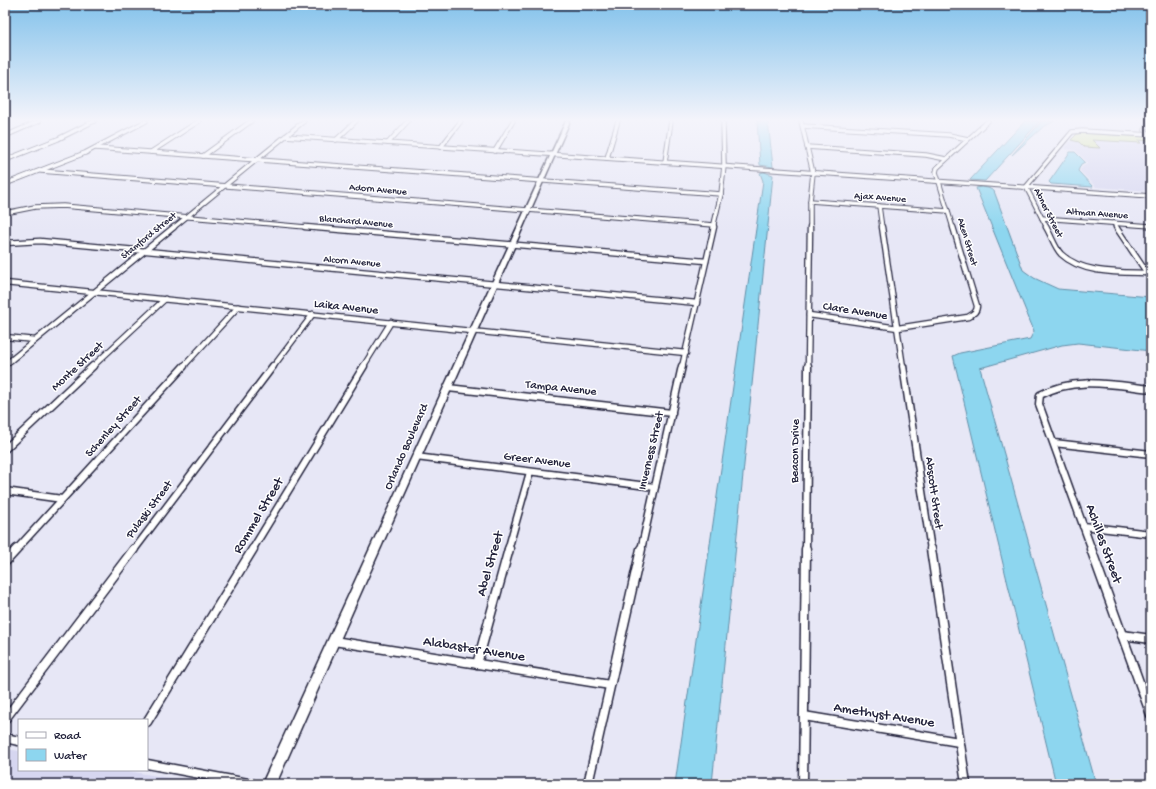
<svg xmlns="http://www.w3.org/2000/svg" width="1156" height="789" font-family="'Gochi Hand',sans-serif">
  <rect width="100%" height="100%" fill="#e7e7f6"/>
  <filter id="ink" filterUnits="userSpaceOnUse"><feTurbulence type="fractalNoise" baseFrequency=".025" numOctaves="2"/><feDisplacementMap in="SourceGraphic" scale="8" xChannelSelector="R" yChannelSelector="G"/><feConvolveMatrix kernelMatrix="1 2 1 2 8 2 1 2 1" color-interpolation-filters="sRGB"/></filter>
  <g filter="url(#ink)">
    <!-- built -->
    <g fill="#d6d6f0">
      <polygon points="1081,133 1145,136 1151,141 1151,191 1096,187 1080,171 1082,167 1088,163 1075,150 1064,149 1076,134"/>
      <polygon points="5,749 19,751 19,770 123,770 202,784 5,784"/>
    </g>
    <!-- green -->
    <polygon fill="#d5e599" stroke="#7c846a" points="1082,133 1146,137 1150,141 1138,140 1141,143 1092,140 1100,148 1084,147 1079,142 1071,140 1077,134"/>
    <!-- water -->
    <g fill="#8dd6ef" stroke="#628ea7">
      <polygon points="757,121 768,121 773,167 760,165"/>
      <polygon points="1025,121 1040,121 985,181 970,180"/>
      <polygon points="1042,121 1055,121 1043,127 1012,155"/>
      <polygon points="1070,152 1075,152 1085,162 1081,164 1078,171 1093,187 1051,184 1049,182"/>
      <polygon points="764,172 773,175 712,784 675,784 763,181 760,173"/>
      <polygon points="982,187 988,188 994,191 1023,270 1034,278 1058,289 1151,297 1151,351 1078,343 1062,345 980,368 1096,784 1056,784 953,356 960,353 1030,339 1034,331 976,188"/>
    </g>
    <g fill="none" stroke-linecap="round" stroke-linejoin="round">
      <!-- street-far3 casing -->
      <g stroke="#22223b" stroke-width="5.5">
        <g id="street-far3">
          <polyline points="801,121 813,173 810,201 810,228"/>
          <polyline points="1148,121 1145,130 1151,136"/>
          <polyline points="803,126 949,135 968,139"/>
          <polyline points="5,136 39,121"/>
          <polyline points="285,136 1151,196"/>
          <polyline points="336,140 356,121"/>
          <polyline points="388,143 408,121"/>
          <polyline points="441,147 461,121"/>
          <polyline points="807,147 926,155 946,159"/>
          <polyline points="96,148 721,194"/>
          <polyline points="495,151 513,121"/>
          <polyline points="151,152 199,121"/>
          <polyline points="203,156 251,121"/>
          <polyline points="607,158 618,121"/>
          <polyline points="5,160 58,139 94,121"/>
          <polyline points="665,162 671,121"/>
          <polyline points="41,171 714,225"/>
          <polyline points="5,184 85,153 146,121"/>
          <polyline points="810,201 948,211"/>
          <polyline points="879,206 882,228"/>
          <polyline points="5,213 35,207 63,206 317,228"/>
          <polyline points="1042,218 1151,226"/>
          <polyline points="1114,223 1117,228"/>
          <polyline points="173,228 304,121"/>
          <polyline points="713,228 721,194 724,166 723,121"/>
          <polyline points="953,228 936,172 937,168 988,121"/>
          <polyline points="1047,228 1026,187 1072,132 1082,131 1151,135"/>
        </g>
      </g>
      <!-- street-far2 casing -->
      <g stroke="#22223b" stroke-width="7">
        <g id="street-far2">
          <polyline points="305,227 706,261"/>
          <polyline points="882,227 903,367"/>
          <path d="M 1046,227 C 1051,235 1055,248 1061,254 C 1083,275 1123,272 1151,273"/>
          <polyline points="1116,227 1147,273"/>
          <polyline points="5,243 40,241 697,303"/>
          <polyline points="5,283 686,353"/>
          <path d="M 809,315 L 898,328 L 968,317 C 973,314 977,312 977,306 L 953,227"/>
          <polyline points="5,337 35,340"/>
          <polyline points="5,365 174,227"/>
          <polyline points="92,367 165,299"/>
          <polyline points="183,367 238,307"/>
          <polyline points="273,367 313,314"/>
          <polyline points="363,367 391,322"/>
          <polyline points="682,367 714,227"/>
          <polyline points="808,367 810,227"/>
        </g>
      </g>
      <!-- street-far1 casing -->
      <g stroke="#22223b" stroke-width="9">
        <g id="street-far1">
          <polyline points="903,366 931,550"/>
          <polyline points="448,388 672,413"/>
          <polyline points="1054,443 1151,454"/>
          <polyline points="5,449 93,366"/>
          <polyline points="416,457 655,487"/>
          <polyline points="5,491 62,499"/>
          <polyline points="1083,526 1151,534"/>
          <polyline points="16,550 184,366"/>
          <polyline points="134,550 273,366"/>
          <polyline points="252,550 364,366"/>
          <polyline points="508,550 530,472"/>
          <polyline points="641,550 682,366"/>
          <polyline points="806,550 808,366"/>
          <path d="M 1092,550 L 1039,404 L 1040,395 C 1074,376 1114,385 1151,389"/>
        </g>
      </g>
      <!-- street casing -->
      <g stroke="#22223b" stroke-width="11">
        <g id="street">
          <polyline points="931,549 966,784"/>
          <polyline points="1091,549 1151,715"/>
          <polyline points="5,562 17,549"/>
          <polyline points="1122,635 1151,639"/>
          <polyline points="334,641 610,685"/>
          <polyline points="477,664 509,549"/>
          <polyline points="804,716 959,742"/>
          <polyline points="5,719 134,549"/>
          <polyline points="147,722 253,549"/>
          <polyline points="5,738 19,741"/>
          <polyline points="147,764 253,784"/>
          <polyline points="588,784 641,549"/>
          <polyline points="803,784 806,549"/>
        </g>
      </g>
      <!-- secondary casing -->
      <g stroke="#22223b" stroke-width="3">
        <polygon id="secondary" points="566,121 570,121 276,784 262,784"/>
      </g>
      <!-- street-far3 -->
      <use href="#street-far3" stroke="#fff" stroke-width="3.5"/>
      <!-- street-far2 -->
      <use href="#street-far2" stroke="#fff" stroke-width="4.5"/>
      <!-- street-far1 -->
      <use href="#street-far1" stroke="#fff" stroke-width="6"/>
      <!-- street -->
      <use href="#street" stroke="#fff" stroke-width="8"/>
      <!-- secondary -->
      <use href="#secondary" fill="#fff" fill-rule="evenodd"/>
    </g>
  </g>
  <!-- sky -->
  <linearGradient id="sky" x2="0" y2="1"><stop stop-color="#83c2eb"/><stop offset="0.52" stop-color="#f4f4fb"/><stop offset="1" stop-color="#f4f4fb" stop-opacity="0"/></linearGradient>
  <rect width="1156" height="231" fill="url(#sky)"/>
  <g text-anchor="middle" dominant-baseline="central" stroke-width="3" stroke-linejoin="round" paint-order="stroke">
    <!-- far-street labels -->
    <g font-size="10" fill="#22223b" stroke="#fff">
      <text transform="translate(378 190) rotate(5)">Adorn Avenue</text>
      <text transform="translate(880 198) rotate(4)">Ajax Avenue</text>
      <text transform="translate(1048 213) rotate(63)">Abner Street</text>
      <text transform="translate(1097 214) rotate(4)">Altman Avenue</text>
      <text transform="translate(356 222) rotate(5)">Blanchard Avenue</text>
      <text transform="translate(149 236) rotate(-39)">Stamford Street</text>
      <text transform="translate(967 242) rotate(73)">Aken Street</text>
      <text transform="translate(352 262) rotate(5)">Alcorn Avenue</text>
    </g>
    <!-- street labels -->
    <g font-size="12" fill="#22223b" stroke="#fff">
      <text transform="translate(346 308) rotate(6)">Laika Avenue</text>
      <text transform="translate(855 312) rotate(9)">Clare Avenue</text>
      <text transform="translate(78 367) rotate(-43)">Monte Street</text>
      <text transform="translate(561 389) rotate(6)">Tampa Avenue</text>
      <text transform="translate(114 427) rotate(-48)">Schenley Street</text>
      <text transform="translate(407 447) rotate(-66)">Orlando Boulevard</text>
      <text transform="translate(652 451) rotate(-77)">Inverness Street</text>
      <text transform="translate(796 451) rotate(-89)">Beacon Drive</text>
      <text transform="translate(537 461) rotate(7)">Greer Avenue</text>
      <text transform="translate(933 493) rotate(82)">Abscott Street</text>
      <text transform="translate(150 510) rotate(-53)">Pulaski Street</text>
    </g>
    <!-- near-street labels -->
    <g font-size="14" fill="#22223b" stroke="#fff">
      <text transform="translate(259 516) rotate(-59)">Rommel Street</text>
      <text transform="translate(1103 544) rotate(70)">Achilles Street</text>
      <text transform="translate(491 564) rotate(-74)">Abel Street</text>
      <text transform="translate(474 650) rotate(9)">Alabaster Avenue</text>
      <text transform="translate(884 716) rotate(9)">Amethyst Avenue</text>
    </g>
  </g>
  <!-- margin -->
  <rect width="1156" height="789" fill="none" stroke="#fff" stroke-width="20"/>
  <rect x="10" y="10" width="1136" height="769" fill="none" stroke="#22223b" stroke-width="1.5" filter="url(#ink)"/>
  <!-- legend -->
  <rect x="18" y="719" width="130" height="52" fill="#ffffff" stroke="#a7a7b1"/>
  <rect x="26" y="732" width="20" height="6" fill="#ffffff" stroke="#a7a7b1"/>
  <text x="54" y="739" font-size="12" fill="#22223b">Road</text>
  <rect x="26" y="749" width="20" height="12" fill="#8dd6ef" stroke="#a7a7b1"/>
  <text x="54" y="759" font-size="12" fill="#22223b">Water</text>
</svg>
